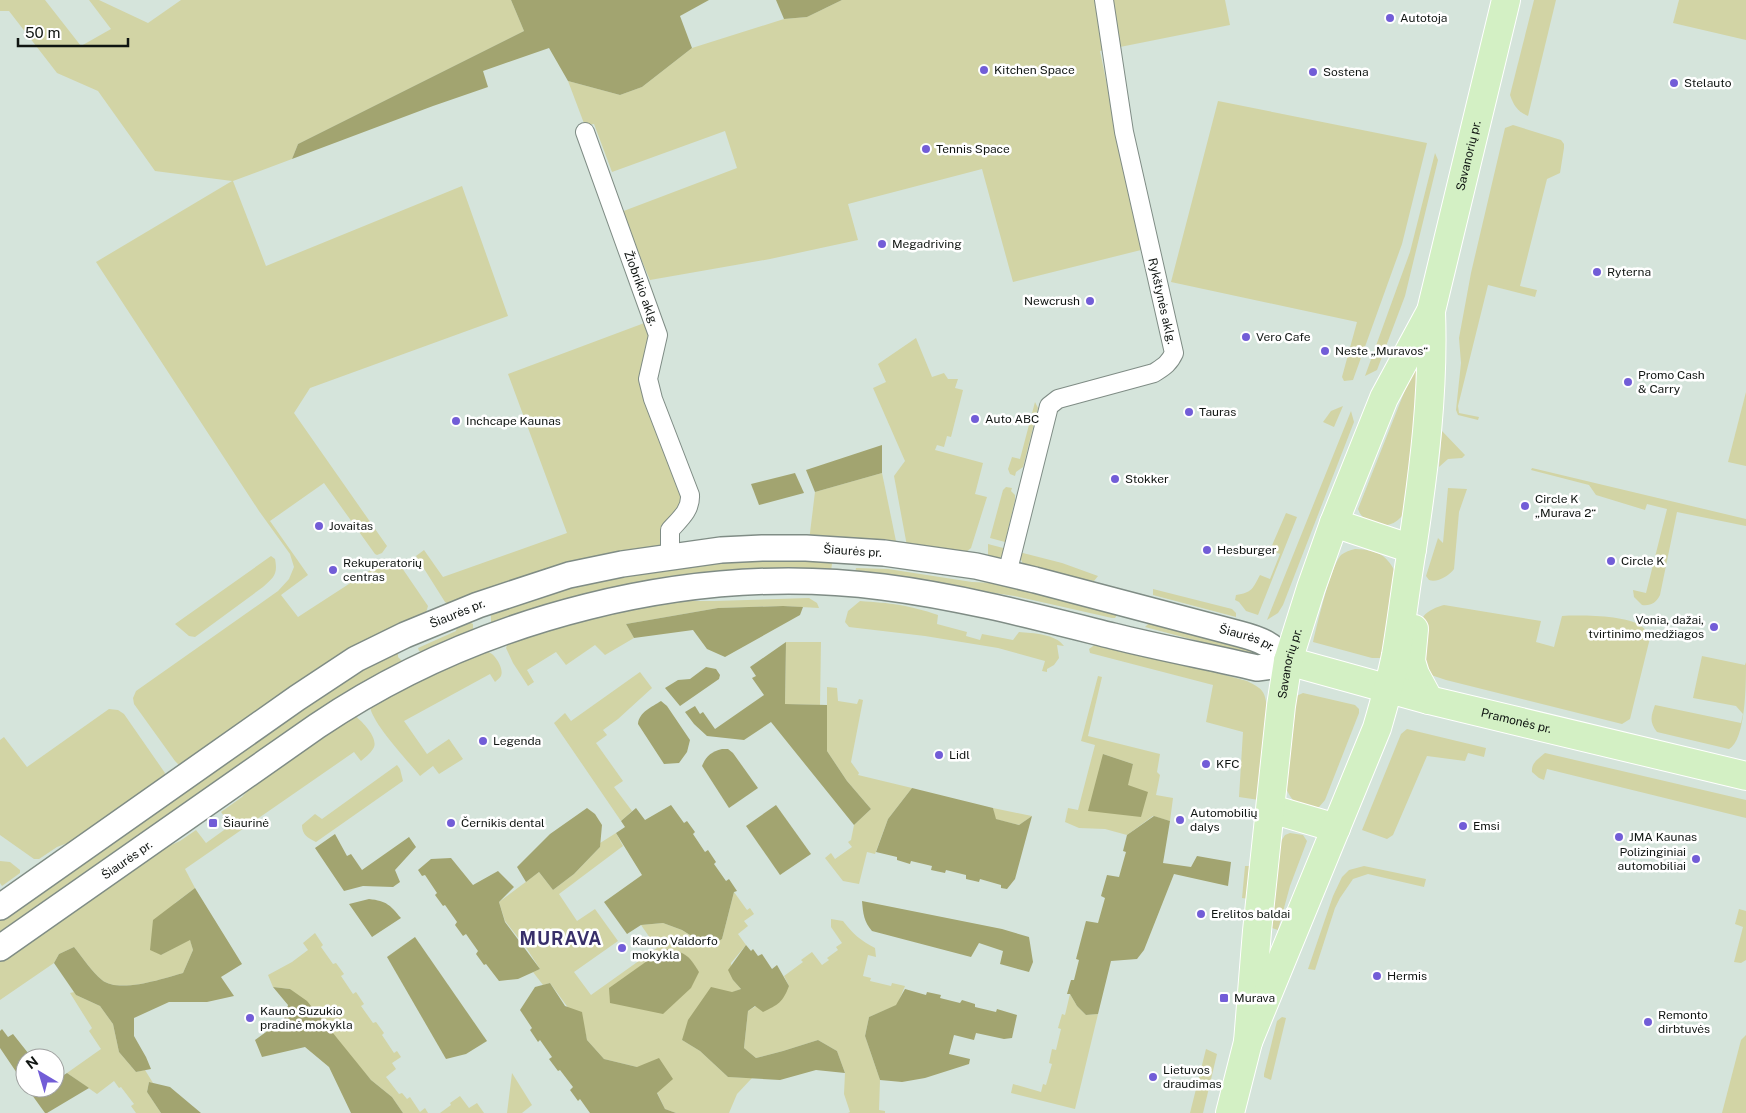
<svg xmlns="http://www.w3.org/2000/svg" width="1746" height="1113" font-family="'Public Sans',sans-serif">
  <rect width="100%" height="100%" fill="#d5e4db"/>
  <!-- green -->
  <g fill="#d2d4a5" fill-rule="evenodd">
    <polygon points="0,0 45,0 81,46 111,29 89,0 99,0 148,23 181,0 511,0 524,31 298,144 292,159 233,181 266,266 462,186 508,316 310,388 294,413 387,546 382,553 377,555 375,554 324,483 270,521 308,575 281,595 298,617 372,569 385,565 400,565 428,606 425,616 185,766 179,765 175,761 134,704 133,698 136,691 278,591 289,579 294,567 290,554 259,511 96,262 232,181 155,171 98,91 57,73 9,11 0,11"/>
    <polygon points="842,0 1225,0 1230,25 1100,51 1141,250 1013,282 982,169 848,204 858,240 770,259 650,280 621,212 737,168 725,131 612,172 594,124 585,126 568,81 620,95 642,87 692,48 784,19 807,17"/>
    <path d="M 1534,0 L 1556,0 L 1528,116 C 1517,111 1514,106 1510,95 Z"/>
    <polygon points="1679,0 1746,0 1746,40 1673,23"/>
    <polygon points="1218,101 1427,143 1402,244 1353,380 1344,381 1342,377 1357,322 1171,282"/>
    <polygon points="1513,125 1561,140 1564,144 1564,148 1560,173 1547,179 1520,286 1537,290 1535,297 1488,285 1458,406 1459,413 1479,417 1478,420 1458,415 1456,410 1461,363 1459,338 1471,273 1505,128"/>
    <polygon points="1435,153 1438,160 1405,296 1377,370 1365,376 1410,252"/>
    <polygon points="647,322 650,331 649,346 683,498 661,536 660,546 450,606 445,602 416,556 424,550 443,577 567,533 508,374"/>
    <polygon points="916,338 932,377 944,373 948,379 958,379 955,388 963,390 951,437 947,436 944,447 937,445 935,450 983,463 975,494 987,497 971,548 966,552 907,546 894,476 905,461 873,388 886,382 878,364"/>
    <path d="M 1418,366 L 1421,368 L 1407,509 C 1404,512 1402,517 1399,519 C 1387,531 1363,525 1358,509 L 1413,370 Z"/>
    <polygon points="1746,392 1746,466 1728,462"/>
    <polygon points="1035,402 1038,408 1023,467 1016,472 1015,476 1010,474 1008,469 1012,457 1020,459"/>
    <polygon points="1343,406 1334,427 1323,422 1331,411"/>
    <polygon points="1351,411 1354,422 1283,605 1278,613 1267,620"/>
    <polygon points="1442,431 1465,455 1462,458 1448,459 1439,467"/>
    <path d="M 1532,468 L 1746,519 L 1746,526 L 1677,512 L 1660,595 C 1656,603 1651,606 1642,605 L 1634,597 L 1633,590 L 1646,593 L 1667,509 L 1647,504 L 1645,510 L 1596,495 L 1589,485 L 1531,470 Z"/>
    <polygon points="882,473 897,546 809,541 815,492"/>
    <polygon points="1006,487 1012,488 1011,491 1015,495 1015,500 1005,542 990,538 1003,490"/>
    <path d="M 1448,488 L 1467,489 L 1459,512 L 1454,569 C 1449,576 1437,583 1429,580 L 1426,576 L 1438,538 L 1443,543 Z"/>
    <path d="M 1286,513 L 1297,517 L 1258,615 L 1246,611 L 1239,602 L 1235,600 L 1236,595 C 1252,593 1253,588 1260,575 L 1270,579 L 1280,554 L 1270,550 Z"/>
    <path d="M 988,544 L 1007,549 C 1003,557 998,560 990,559 L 988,554 Z"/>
    <path d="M 1355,549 C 1378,550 1388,555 1397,576 L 1384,655 L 1380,658 L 1372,658 L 1313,642 C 1317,625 1331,565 1341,555 C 1345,552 1350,550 1355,549 Z"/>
    <path d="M 1019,552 L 1062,563 L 1098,576 L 1094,581 C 1079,579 1036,575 1026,567 C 1021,563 1021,558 1019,552 Z"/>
    <path d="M 271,556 L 275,559 C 278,574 274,577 263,587 L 195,637 L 189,636 L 175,624 Z"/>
    <polygon points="830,558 832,564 831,571 496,626 491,622 491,615 495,610 569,583 681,563"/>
    <polygon points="856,568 888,569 972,582 1017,584 1117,615 1115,618 1112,618 1015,596 855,573"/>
    <polygon points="1153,589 1232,609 1236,613 1236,617 1153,595"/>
    <polygon points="809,598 817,603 819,608 783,606 718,608 626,624 634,638 605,655 595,645 566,665 556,652 527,670 534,682 528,686 513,663 506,648 510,638 592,614 674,601 714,601"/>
    <path d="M 860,601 C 890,603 909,605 938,615 L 937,624 L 967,632 L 966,636 L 980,640 L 982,634 L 1013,640 L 1019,632 C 1033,633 1056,634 1064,646 L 1057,645 L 1059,658 L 1054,665 L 1047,669 L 1047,672 L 1042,671 L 1045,661 L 998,648 L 925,636 L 849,627 L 845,622 L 848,611 Z"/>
    <path d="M 1444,605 L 1541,621 L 1536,642 L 1554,647 L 1562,616 C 1580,615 1626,615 1641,626 C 1646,629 1647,633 1650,638 L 1630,719 L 1622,724 L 1446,680 L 1428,674 L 1423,671 C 1423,661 1420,623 1423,617 C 1428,610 1437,607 1444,605 Z"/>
    <polygon points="467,621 473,624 473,632 428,655 419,651 418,648 456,631 458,623"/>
    <polygon points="1150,622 1253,646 1251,655 1145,627"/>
    <path d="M 1100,641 L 1247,681 C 1263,689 1265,691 1267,708 L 1259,800 L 1239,797 L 1243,732 L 1206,722 L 1213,685 L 1090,653 L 1089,649 Z"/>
    <polygon points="786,642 821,642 820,705 785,704"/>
    <polygon points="398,648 398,657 405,664 0,939 0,917 328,688"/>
    <path d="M 480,651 C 484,651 488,651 492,654 C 496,657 504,669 501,676 C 500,678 497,680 495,682 L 490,674 L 404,721 L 427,754 L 449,739 L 463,759 L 439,774 L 433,766 L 420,776 C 408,761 371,722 370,706 Z"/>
    <path d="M 1702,656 L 1745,665 L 1746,662 C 1746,683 1746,740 1729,749 L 1657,732 C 1649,722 1651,716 1655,705 L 1741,723 L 1743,714 L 1736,706 L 1693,698 Z"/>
    <polygon points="640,672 652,688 618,719 603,730 607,735 596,743 623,781 614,787 632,811 621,821 554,723 565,713 571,721"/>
    <path d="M 1098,676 L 1102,677 L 1088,736 L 1160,754 L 1157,772 L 1160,775 L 1156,795 L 1173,798 L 1170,821 L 1153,816 L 1127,835 L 1105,829 L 1079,828 L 1065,822 L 1068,808 L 1078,810 L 1095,745 L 1081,741 ZM 1103,754 L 1133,764 L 1127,785 Z"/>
    <polygon points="827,687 837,688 838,701 857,704 859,699 863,700 851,762 859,773 858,775 912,788 888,819 875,854 867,852 859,884 843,881 825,858 831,853 835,859 852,847 848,842 851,840 854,825 871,809 847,781 827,751"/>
    <path d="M 1303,693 L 1355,705 L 1359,709 L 1359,713 L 1325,800 L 1319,807 C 1300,810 1292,803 1285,786 L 1294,697 Z"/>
    <polygon points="109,709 118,710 124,714 165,773 163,778 81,838 57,847 39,859 34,859 0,835 0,740 4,737 27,767"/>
    <path d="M 354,715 C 362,721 380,739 373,749 C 370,754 365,757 361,761 L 354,752 L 185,869 L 195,888 L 175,903 L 161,955 L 190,939 L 193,950 L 183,973 C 165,978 119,994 102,980 C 92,972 83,958 74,947 L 59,954 L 54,963 L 0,1000 L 0,962 L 149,855 L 180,841 L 196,830 L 206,843 L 231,825 L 221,812 L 242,797 L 263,774 Z"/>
    <polygon points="1407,729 1486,748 1484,757 1468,753 1465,761 1427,756 1393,835 1387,839 1362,830 1401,734"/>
    <path d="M 1545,753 L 1746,800 L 1746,818 L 1547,769 L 1544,780 L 1539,778 L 1532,772 C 1531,763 1538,759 1545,753 Z"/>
    <path d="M 397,765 L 400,769 L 403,781 L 316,842 C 308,838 302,835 302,825 L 315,814 L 322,819 Z"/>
    <polygon points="993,808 1032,816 1019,825 995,819"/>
    <polygon points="616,833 623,846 559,894 577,921 595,909 618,941 574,972 591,995 657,948 641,925 663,923 682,930 708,947 722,939 734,892 747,910 750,908 754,914 744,921 748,926 738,934 746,945 731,963 733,980 741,989 733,992 682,1040 700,1051 728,1077 752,1078 737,1094 729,1113 676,1113 665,1109 657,1092 637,1067 604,1059 587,1040 585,1031 550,983 543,985 533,972 540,969 527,949 505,921 499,902 539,872 553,890 574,874 600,847 600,843"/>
    <polygon points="1290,833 1303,835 1307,841 1290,886 1278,930 1272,928 1280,843 1285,835"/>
    <polygon points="0,861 10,862 20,870 20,873 2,886 0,883"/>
    <polygon points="1245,866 1253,866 1249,899 1242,898"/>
    <polygon points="1364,866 1426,879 1424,887 1368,874 1353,879 1340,898 1335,908 1315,970 1308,969 1333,896 1342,877 1349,870"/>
    <polygon points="1739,909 1746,911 1746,960 1741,963 1734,962 1743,927 1735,924"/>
    <path d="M 831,919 L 843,921 C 852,933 861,941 875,948 L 876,957 L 868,955 L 863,976 L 871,978 L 870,981 L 891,986 L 892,983 L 905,986 L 897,1005 L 869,1017 L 865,1036 L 880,1080 L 879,1110 L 885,1111 L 885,1113 L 848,1113 L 850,1112 L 844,1094 L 845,1073 L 837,1051 L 818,1040 L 783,1051 L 756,1058 L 744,1048 L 748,1011 L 789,986 L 784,976 L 803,962 L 801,960 L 812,952 L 822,965 L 829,960 L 827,958 L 838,950 L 836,947 L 842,943 L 831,927 Z"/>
    <polygon points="315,933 323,945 321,947 333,964 336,963 344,974 341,976 353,994 356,992 364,1004 361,1006 373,1023 376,1022 384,1033 382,1035 394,1053 397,1051 401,1057 392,1063 396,1069 386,1077 399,1094 402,1093 407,1099 410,1097 420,1112 425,1108 428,1113 403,1113 392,1097 371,1080 290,989 273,987 268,975 292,962 308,950 303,943"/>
    <polygon points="74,992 76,995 100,1006 113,1024 119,1052 136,1072 145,1070 153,1083 149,1082 147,1092 161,1113 136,1113 131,1106 134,1104 121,1087 119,1088 114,1081 97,1094 67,1073 101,1049 89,1031 92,1028 70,993"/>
    <polygon points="1070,994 1077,1006 1086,1015 1098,1014 1075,1109 1011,1093 1013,1084 1041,1092 1043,1084 1046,1085 1052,1064 1049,1063 1052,1049 1056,1050 1061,1029 1058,1028 1062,1014 1065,1015"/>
    <polygon points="1282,1017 1286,1018 1271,1080 1264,1077 1264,1074 1277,1021"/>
    <polygon points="1746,1035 1746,1113 1722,1113 1741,1040"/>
    <polygon points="1206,1049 1217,1054 1203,1113 1190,1113"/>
    <polygon points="512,1073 532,1105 522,1113 507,1113"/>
    <polygon points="460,1096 469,1108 477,1103 484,1113 440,1113 451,1105 450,1103"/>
  </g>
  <!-- forest -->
  <g fill="#a2a470">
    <polygon points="511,0 709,0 680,16 692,48 642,87 620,95 568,81 549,48 483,71 488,87 433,106 292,159 298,144 524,31"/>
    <polygon points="776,0 842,0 807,17 784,19"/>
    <polygon points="882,445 882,473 815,492 806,470"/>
    <polygon points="795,473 804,493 759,505 751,484"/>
    <polygon points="783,606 803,607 800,615 725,657 707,649 693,630 634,638 626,624 718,608"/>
    <polygon points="786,642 785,704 827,705 827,751 847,781 871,809 854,825 771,722 744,740 707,736 694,724 685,712 695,706 700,714 703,712 715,729 764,695 752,678 756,676 750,667"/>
    <polygon points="706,667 716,669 720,675 719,679 680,706 665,688 678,680 690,679"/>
    <path d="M 661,701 L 667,706 L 690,740 L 687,752 L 679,763 L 664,764 L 638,724 C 639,712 652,707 661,701 Z"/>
    <path d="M 722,749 L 728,749 L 733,753 L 758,788 L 729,808 L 702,766 C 706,756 711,752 722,749 Z"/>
    <polygon points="1103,754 1133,764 1128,785 1148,792 1141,817 1088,811"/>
    <polygon points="912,788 993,808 996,819 1019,825 1032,816 1015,879 1007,889 1001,888 1001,885 980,879 979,882 966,879 966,875 946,870 945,873 931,870 932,866 911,861 910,864 897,860 897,857 876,852 888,819"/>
    <polygon points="671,805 684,823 687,821 695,832 693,834 705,852 708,850 716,862 714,864 726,881 729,879 737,891 734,892 722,939 709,947 682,930 663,923 641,925 627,934 604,902 642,875 616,833 625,827 621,821 636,808 645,820"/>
    <polygon points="776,805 811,854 780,875 746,826"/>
    <polygon points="587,808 595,814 602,825 600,847 574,874 553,890 539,872 526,882 517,867 550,834"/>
    <polygon points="1154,816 1170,821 1163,863 1191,867 1197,856 1231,862 1228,886 1174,874 1144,950 1137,959 1111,961 1098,1014 1086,1015 1077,1006 1070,994 1067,994 1071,980 1074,980 1079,960 1076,959 1086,921 1098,923 1105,898 1101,896 1107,875 1119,877 1126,852 1123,851 1127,835"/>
    <polygon points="335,834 347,856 351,854 362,870 409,837 416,847 395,870 400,882 393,887 363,886 344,891 315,848"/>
    <polygon points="451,858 473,885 498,871 514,887 499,902 505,922 540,969 518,979 499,981 486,964 484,965 476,954 478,951 466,934 463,936 455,925 457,922 445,905 443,906 435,895 437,893 425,875 422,876 418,870 431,859"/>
    <path d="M 195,888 L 242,964 L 221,977 L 234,996 L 207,1002 L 169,1002 L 134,1018 L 134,1036 L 146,1057 L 151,1069 L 136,1072 L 119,1052 L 113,1024 L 100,1006 L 76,995 L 54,963 L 59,954 L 74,947 C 83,958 92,972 102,980 C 119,994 165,978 183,973 L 193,950 L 190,940 L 161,955 L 150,950 L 153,920 Z"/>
    <path d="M 369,899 C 387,901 390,905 401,918 L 372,937 L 349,904 Z"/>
    <path d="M 862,901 L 1002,929 L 1029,937 L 1033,962 L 1029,972 L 1000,964 L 1003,951 L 979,943 L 971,957 L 872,931 C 864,922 863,913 862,901 Z"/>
    <polygon points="415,937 487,1041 466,1054 446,1059 387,957"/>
    <path d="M 746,945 L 751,951 L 753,949 L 758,956 L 762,954 L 772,969 L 777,965 L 789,986 C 783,1002 778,1005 763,1012 L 755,1006 L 748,1011 L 744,1048 L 756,1058 L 783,1051 L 818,1040 L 837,1051 L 845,1073 L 816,1070 L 780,1080 L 728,1077 L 700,1051 L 682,1040 L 688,1020 L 711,987 L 732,992 L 741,989 L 733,980 L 728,970 Z"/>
    <path d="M 664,949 C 685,952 688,954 699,972 L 691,988 L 663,1014 L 610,1003 L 609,988 Z"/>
    <polygon points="550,983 565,1006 582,1012 587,1040 604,1059 637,1067 659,1058 673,1079 657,1093 665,1109 676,1113 590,1113 580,1099 578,1101 570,1090 573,1087 560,1070 558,1071 549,1059 552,1057 540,1040 538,1042 530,1030 532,1028 520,1010 535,987"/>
    <polygon points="273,987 290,989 307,1001 371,1080 392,1097 403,1113 351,1113 329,1067 305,1047 262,1057 255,1040 284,1019 288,1005"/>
    <polygon points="905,989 926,995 927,992 941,995 940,998 960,1003 962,1000 975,1004 975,1007 996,1012 997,1009 1017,1015 1012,1038 1004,1039 976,1033 974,1040 954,1035 949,1054 970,1059 969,1064 925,1078 902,1082 880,1080 865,1036 869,1017 896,1005"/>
    <polygon points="2,1029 8,1037 13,1034 32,1058 25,1058 25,1085 0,1048 0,1031"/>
    <polygon points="67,1073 89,1088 47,1113 45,1113 27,1088 55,1088 55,1081"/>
    <polygon points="149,1082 170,1087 201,1113 161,1113 147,1092"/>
  </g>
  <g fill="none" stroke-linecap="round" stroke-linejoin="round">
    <!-- street casing -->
    <g stroke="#7f8c85" stroke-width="20">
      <g id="street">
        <path id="s1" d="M 585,132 L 658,335 L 648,379 L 653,399 L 690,495 C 691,510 680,519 670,530 L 670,556"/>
        <path d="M 1007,574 L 1049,406 L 1058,399 L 1154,373 C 1163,367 1169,364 1174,353 L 1124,132 L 1104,0"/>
      </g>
    </g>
    <!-- secondary casing -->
    <g stroke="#7f8c85" stroke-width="28">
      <g id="secondary">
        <path id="s2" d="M 0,907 L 297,698 L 356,659 L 405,635 L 478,605 L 569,575 L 622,564 L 721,550 L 762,548 L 806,548 L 884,553 L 976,566 L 1035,580 L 1240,634 C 1263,640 1270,644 1288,661 L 1273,666 L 1257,668 C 1210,657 1161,648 1113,636 C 1037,617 961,597 883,587 C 690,562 477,618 317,726 L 0,948"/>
      </g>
    </g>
    <!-- primary casing -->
    <g stroke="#fff" stroke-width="30">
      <g id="primary">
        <polyline points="1334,523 1412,549"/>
        <polyline points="1414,629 1411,661 1415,674 1429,700"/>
        <path id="s3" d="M 1288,661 L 1429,700 L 1746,776"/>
        <polyline points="1271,809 1336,828"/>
        <path id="s4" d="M 1248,1042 L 1257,931 L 1281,706 L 1288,661 L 1311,588 L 1334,523 L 1384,398 L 1431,311 L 1506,0"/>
        <path d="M 1230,1113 L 1248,1042 L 1377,728 C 1384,704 1391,680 1396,655 C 1402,620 1406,584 1412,549 C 1424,470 1434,391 1431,311"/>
      </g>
    </g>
    <!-- street -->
    <use href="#street" stroke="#fff" stroke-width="18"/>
    <!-- secondary -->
    <use href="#secondary" stroke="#fff" stroke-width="25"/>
    <!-- primary -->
    <use href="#primary" stroke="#d3f0c4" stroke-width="28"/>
  </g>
  <!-- markers -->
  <g fill="#725dd7" stroke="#fff" stroke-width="2">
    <circle cx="1390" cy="18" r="5"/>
    <circle cx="984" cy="70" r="5"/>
    <circle cx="1313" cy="72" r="5"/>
    <circle cx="1674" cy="83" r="5"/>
    <circle cx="926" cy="149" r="5"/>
    <circle cx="882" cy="244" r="5"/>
    <circle cx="1597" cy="272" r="5"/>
    <circle cx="1090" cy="301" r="5"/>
    <circle cx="1246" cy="337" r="5"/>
    <circle cx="1325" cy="351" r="5"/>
    <circle cx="1628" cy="382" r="5"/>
    <circle cx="1189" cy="412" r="5"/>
    <circle cx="975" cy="419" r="5"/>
    <circle cx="456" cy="421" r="5"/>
    <circle cx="1115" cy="479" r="5"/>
    <circle cx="1525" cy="506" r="5"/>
    <circle cx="319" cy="526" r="5"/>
    <circle cx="1207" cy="550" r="5"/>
    <circle cx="1611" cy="561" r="5"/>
    <circle cx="333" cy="570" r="5"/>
    <circle cx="1714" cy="627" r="5"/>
    <circle cx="483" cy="741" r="5"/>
    <circle cx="939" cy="755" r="5"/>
    <circle cx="1206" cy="764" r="5"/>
    <circle cx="1180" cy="820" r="5"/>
    <rect x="208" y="818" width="10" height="10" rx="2.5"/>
    <circle cx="451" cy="823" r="5"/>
    <circle cx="1463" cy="826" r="5"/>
    <circle cx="1619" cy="837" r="5"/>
    <circle cx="1696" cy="859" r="5"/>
    <circle cx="1201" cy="914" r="5"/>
    <circle cx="622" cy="948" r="5"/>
    <circle cx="1377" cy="976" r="5"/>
    <rect x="1219" y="993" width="10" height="10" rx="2.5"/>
    <circle cx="250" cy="1018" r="5"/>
    <circle cx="1648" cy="1022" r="5"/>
    <circle cx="1153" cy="1077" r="5"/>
  </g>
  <g text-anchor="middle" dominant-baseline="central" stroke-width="5" stroke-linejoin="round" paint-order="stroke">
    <!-- poi labels -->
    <g font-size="12" fill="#101512" stroke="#fff" text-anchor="start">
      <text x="1400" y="18">Autotoja</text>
      <text x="994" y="70">Kitchen Space</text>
      <text x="1323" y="72">Sostena</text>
      <text x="1684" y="83">Stelauto</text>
      <text x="936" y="149">Tennis Space</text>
      <text x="892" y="244">Megadriving</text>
      <text x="1607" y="272">Ryterna</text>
      <text x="1080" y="301" text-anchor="end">Newcrush</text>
      <text x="1256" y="337">Vero Cafe</text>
      <text x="1335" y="351">Neste „Muravos“</text>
      <text x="1638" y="375">Promo Cash<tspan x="1638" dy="14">&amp; Carry</tspan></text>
      <text x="1199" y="412">Tauras</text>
      <text x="985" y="419">Auto ABC</text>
      <text x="466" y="421">Inchcape Kaunas</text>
      <text x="1125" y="479">Stokker</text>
      <text x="1535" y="499">Circle K<tspan x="1535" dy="14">„Murava 2“</tspan></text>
      <text x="329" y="526">Jovaitas</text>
      <text x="1217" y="550">Hesburger</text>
      <text x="1621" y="561">Circle K</text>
      <text x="343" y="563">Rekuperatorių<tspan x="343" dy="14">centras</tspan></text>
      <text x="1704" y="620" text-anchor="end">Vonia, dažai,<tspan x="1704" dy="14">tvirtinimo medžiagos</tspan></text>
      <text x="493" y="741">Legenda</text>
      <text x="949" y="755">Lidl</text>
      <text x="1216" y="764">KFC</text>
      <text x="1190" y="813">Automobilių<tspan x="1190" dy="14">dalys</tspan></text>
      <text x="223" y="823">Šiaurinė</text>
      <text x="461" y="823">Černikis dental</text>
      <text x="1473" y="826">Emsi</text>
      <text x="1629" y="837">JMA Kaunas</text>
      <text x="1686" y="852" text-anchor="end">Polizinginiai<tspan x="1686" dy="14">automobiliai</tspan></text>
      <text x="1211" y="914">Erelitos baldai</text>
      <text x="632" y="941">Kauno Valdorfo<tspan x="632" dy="14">mokykla</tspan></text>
      <text x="1387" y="976">Hermis</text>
      <text x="1234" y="998">Murava</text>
      <text x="260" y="1011">Kauno Suzukio<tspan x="260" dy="14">pradinė mokykla</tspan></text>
      <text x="1658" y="1015">Remonto<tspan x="1658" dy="14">dirbtuvės</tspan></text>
      <text x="1163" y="1070">Lietuvos<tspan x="1163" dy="14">draudimas</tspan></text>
    </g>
    <!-- street labels -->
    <g font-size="12" fill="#101512" stroke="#fff">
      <text stroke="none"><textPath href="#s4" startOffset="922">Savanorių pr.</textPath></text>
      <text stroke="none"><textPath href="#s1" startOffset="166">Žiobrikio aklg.</textPath></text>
      <text transform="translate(1162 301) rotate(77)">Rykštynės aklg.</text>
      <text stroke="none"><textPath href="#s2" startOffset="949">Šiaurės pr.</textPath></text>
      <text stroke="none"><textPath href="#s2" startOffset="545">Šiaurės pr.</textPath></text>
      <text stroke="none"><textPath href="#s2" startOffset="1354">Šiaurės pr.</textPath></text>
      <text stroke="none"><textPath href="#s4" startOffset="381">Savanorių pr.</textPath></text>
      <text stroke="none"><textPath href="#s3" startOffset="236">Pramonės pr.</textPath></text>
      <text transform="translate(127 860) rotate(-35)">Šiaurės pr.</text>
    </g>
    <!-- district labels -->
    <g font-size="18" font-weight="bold" letter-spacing="1" fill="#382f6a" stroke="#fff">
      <text x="561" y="938">MURAVA</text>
    </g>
  </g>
  <!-- north arrow -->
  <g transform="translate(40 1073) rotate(322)"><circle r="24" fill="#ffffff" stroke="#9fa1a0"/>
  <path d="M0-4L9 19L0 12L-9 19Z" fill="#725dd7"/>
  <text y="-8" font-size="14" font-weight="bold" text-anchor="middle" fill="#101512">N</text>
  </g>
  <!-- scale -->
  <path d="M18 38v8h110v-8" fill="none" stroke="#101512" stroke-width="2.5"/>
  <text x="25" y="38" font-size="15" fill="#101512" stroke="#ffffff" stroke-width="4" paint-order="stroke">50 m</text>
</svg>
